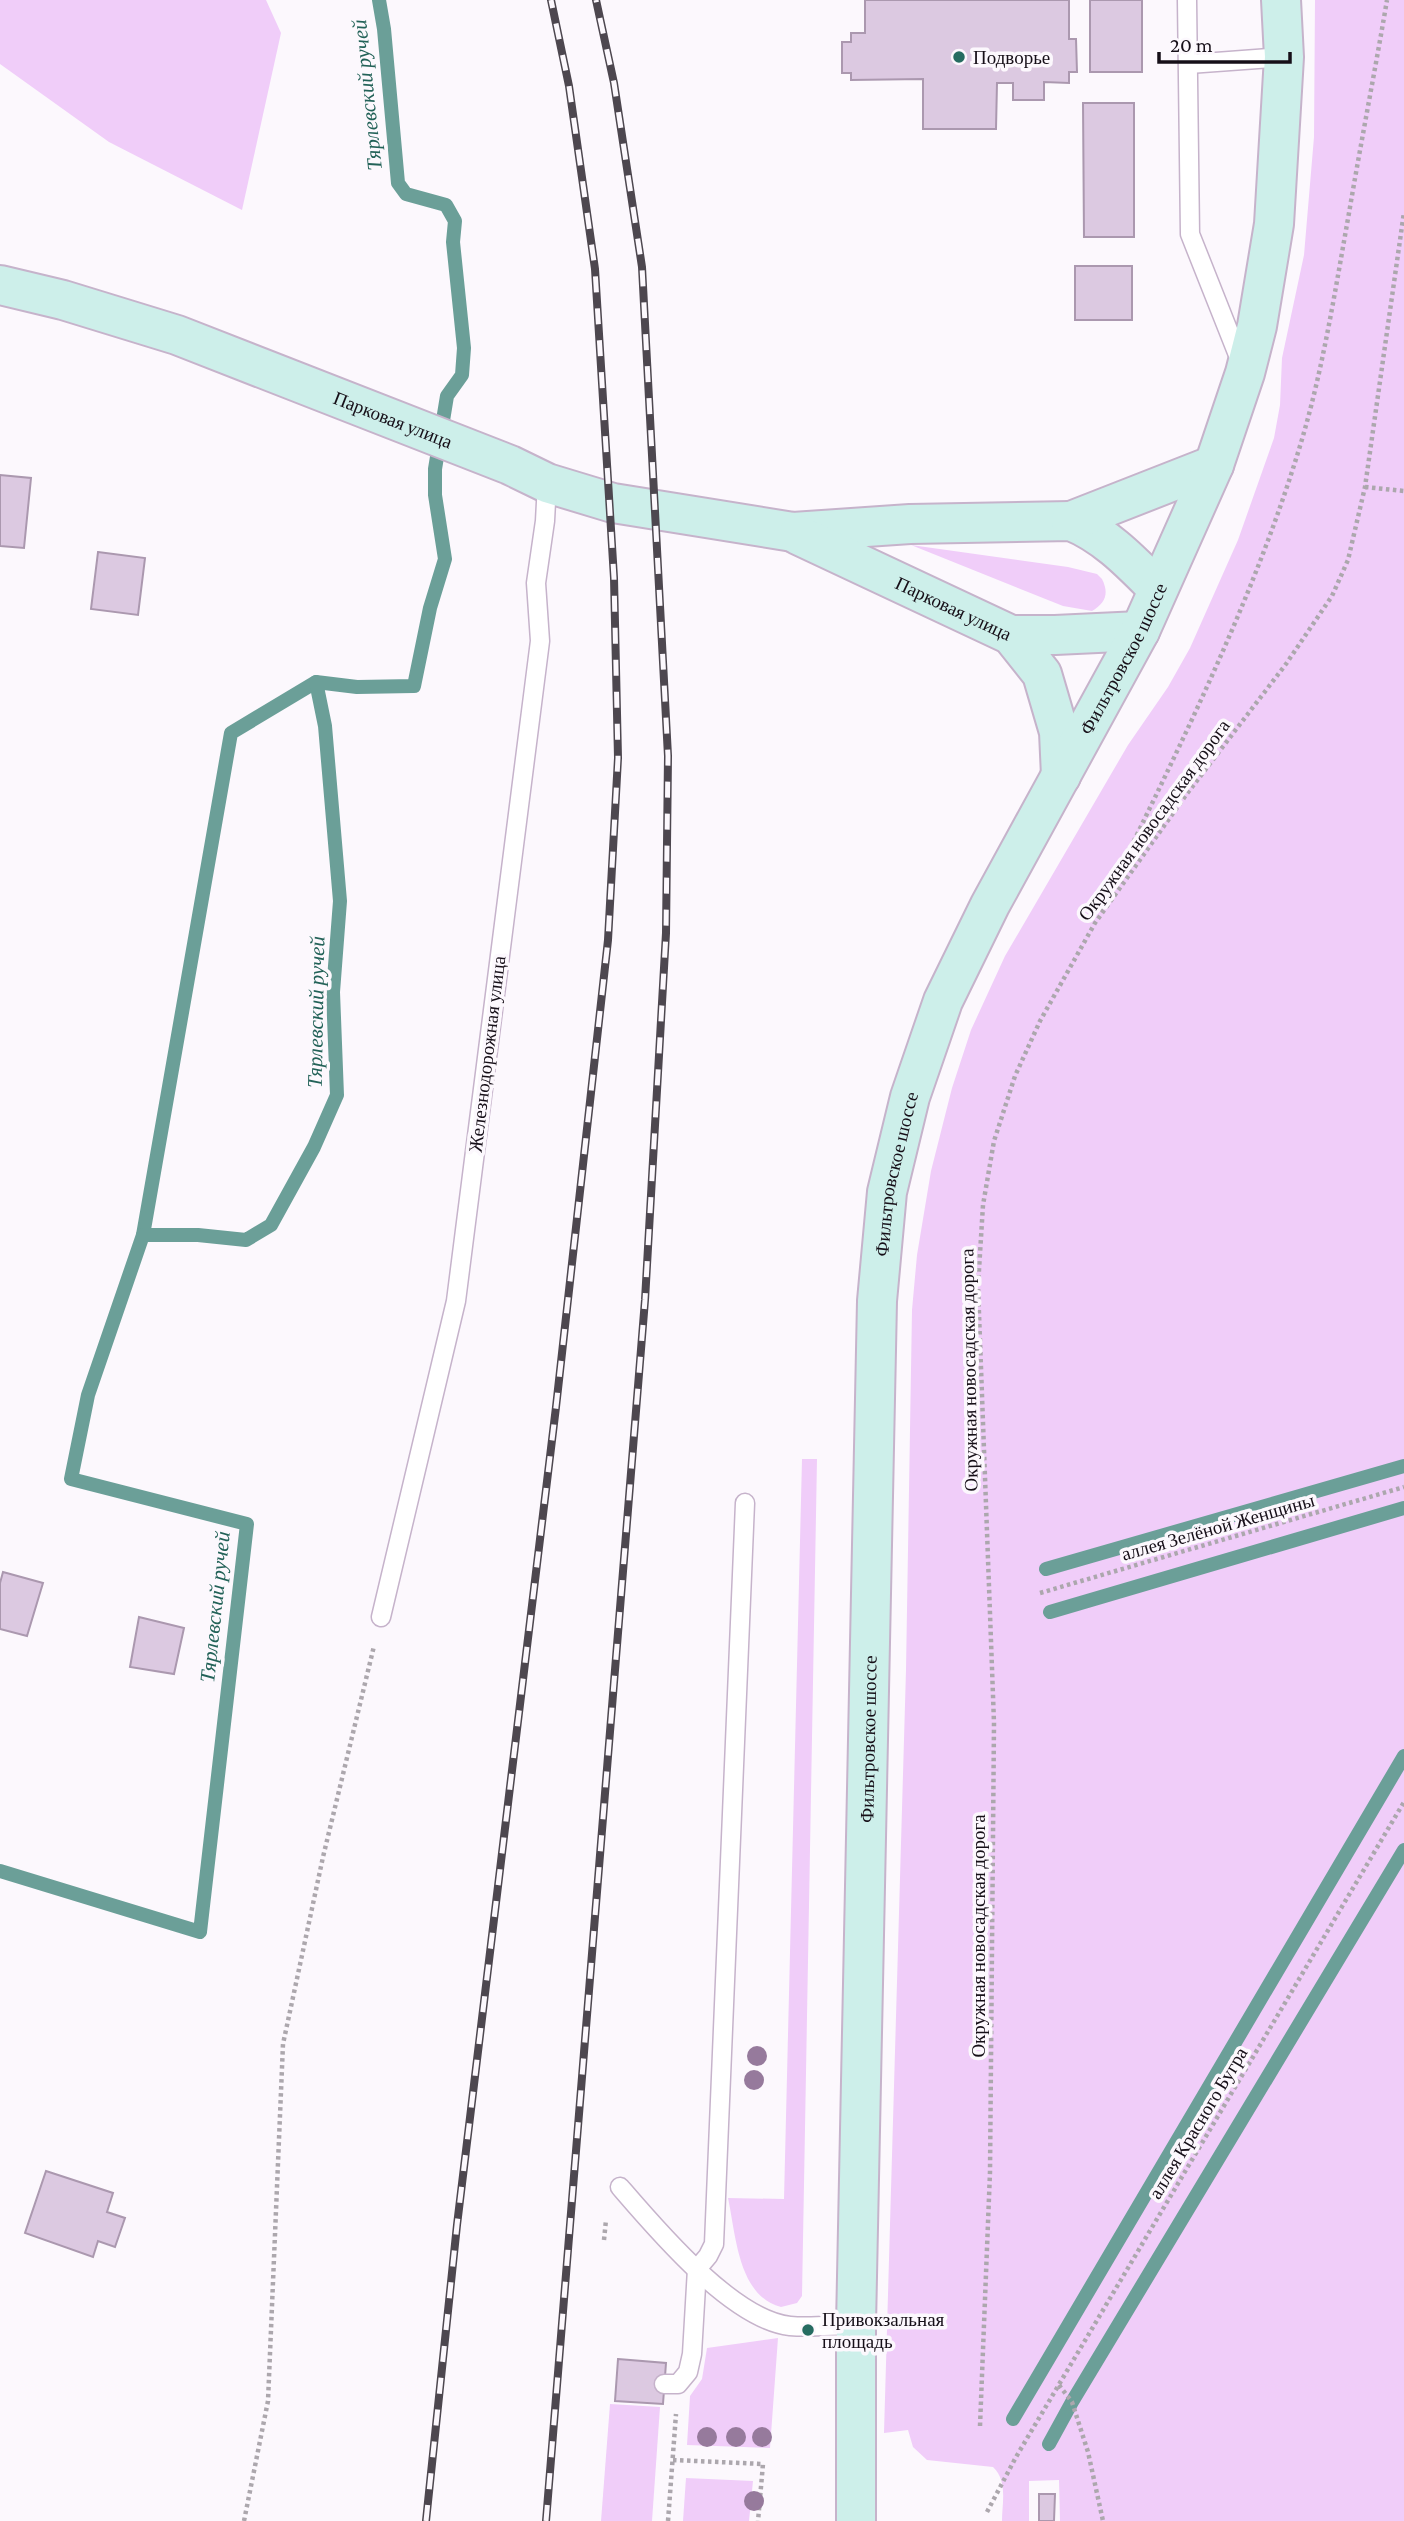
<svg xmlns="http://www.w3.org/2000/svg" width="1404" height="2521" font-family="'Crimson Pro',serif">
  <rect width="100%" height="100%" fill="#fcf8fd"/>
  <!-- green -->
  <g fill="#f0cdf9">
    <polygon points="0,0 266,0 281,33 242,210 109,142 0,64"/>
    <path d="M 1315,0 L 1404,0 L 1404,2521 L 1060,2521 L 1059,2480 L 1029,2481 L 1029,2521 L 1002,2521 C 1002,2503 1008,2481 993,2467 L 927,2460 L 913,2447 L 908,2430 L 884,2433 L 906,1670 L 912,1310 L 917,1255 L 931,1171 L 952,1088 L 971,1030 L 1005,956 L 1128,745 L 1168,687 L 1190,648 L 1238,540 L 1274,438 L 1280,405 L 1282,358 L 1304,255 L 1314,137 Z"/>
    <path d="M 911,545 L 1068,567 L 1097,574 L 1102,579 C 1109,593 1106,603 1092,611 L 1063,606 Z"/>
    <path d="M 802,1459 L 817,1459 L 802,2296 L 797,2303 L 781,2307 C 738,2296 736,2235 728,2198 L 784,2199 Z"/>
    <polygon points="778,2338 770,2448 687,2445 690,2396 702,2379 707,2348"/>
    <polygon points="610,2404 660,2407 652,2521 601,2521"/>
    <polygon points="686,2478 753,2481 749,2521 683,2521"/>
  </g>
  <g fill="none" stroke-linecap="round" stroke-linejoin="round">
    <!-- stream -->
    <g stroke="#6b9f98" stroke-width="14">
      <polyline points="143,1235 231,733 316,682"/>
      <polyline points="1046,1569 1404,1466"/>
      <polyline points="1050,1612 1404,1508"/>
      <polyline points="0,1871 200,1932 247,1524 71,1479 88,1395 143,1235 198,1235 246,1240 271,1225 314,1147 337,1095 333,992 340,901 325,726 316,682 357,687 414,686 430,608 445,559 435,495 435,469 447,396 462,375 464,348 453,242 455,221 446,205 406,194 398,183 384,29 379,0"/>
      <polyline points="1013,2419 1404,1756"/>
      <polyline points="1049,2444 1072,2402 1404,1850"/>
    </g>
  </g>
  <!-- building -->
  <g fill="#dcc9e1" stroke="#ab98af" stroke-width="2">
    <polygon points="865,0 1069,0 1069,39 1076,39 1077,72 1069,72 1069,83 1044,82 1044,100 1013,100 1013,83 997,83 996,129 923,129 923,79 851,80 851,73 842,73 842,42 851,42 851,33 865,33"/>
    <rect x="1090" y="0" width="52" height="72"/>
    <polygon points="1083,103 1134,103 1134,237 1084,237"/>
    <rect x="1075" y="266" width="57" height="54"/>
    <polygon points="0,475 31,478 24,548 0,546"/>
    <polygon points="98,552 145,558 138,615 91,609"/>
    <polygon points="3,1572 43,1583 27,1636 0,1629 0,1583"/>
    <polygon points="139,1617 184,1628 174,1674 130,1667"/>
    <polygon points="46,2171 113,2193 107,2212 125,2218 115,2247 98,2241 93,2257 25,2233"/>
    <polygon points="618,2359 666,2363 663,2404 615,2401"/>
    <polygon points="1039,2494 1055,2494 1054,2521 1039,2521"/>
  </g>
  <g fill="none" stroke-linecap="round" stroke-linejoin="round">
    <!-- service casing -->
    <g stroke="#c6b3cb" stroke-width="21">
      <g id="service">
        <polyline points="1187,0 1190,234 1242,365"/>
        <polyline points="1189,64 1284,57"/>
        <polyline points="381,1617 456,1301 540,641 536,583 545,521 547,483"/>
        <path d="M 620,2187 C 657,2230 733,2320 790,2326 C 811,2328 834,2325 856,2325"/>
        <polyline points="664,2384 678,2384 688,2372 692,2354 697,2269 708,2256 714,2244 745,1503"/>
      </g>
    </g>
    <!-- secondary casing -->
    <g stroke="#c6b3cb" stroke-width="42">
      <g id="secondary">
        <path id="s1" d="M 0,285 L 63,300 L 177,335 L 510,465 L 547,483 L 613,503 L 793,532 L 910,524 L 1071,521 C 1106,535 1132,563 1158,589"/>
        <polyline points="1071,521 1214,465"/>
        <path id="s2" d="M 798,535 L 1011,635 L 1042,674 L 1059,732 L 1061,776"/>
        <polyline points="1011,635 1055,635 1140,631"/>
        <path id="s3" d="M 856,2521 L 856,2325 L 877,1301 L 887,1192 L 910,1097 L 943,1001 L 990,905 L 1140,631 L 1214,465 L 1245,373 L 1257,326 L 1274,224 L 1284,57 L 1281,0"/>
      </g>
    </g>
    <!-- path -->
    <g stroke="#aca7ad" stroke-width="4.5" stroke-dasharray="3.5 3.5" stroke-linecap="butt">
      <polyline points="1365,487 1404,491"/>
      <path d="M 1100,911 C 1173,759 1251,608 1300,446 C 1323,370 1335,291 1349,213 C 1361,142 1375,71 1387,0"/>
      <polyline points="1040,1593 1404,1487"/>
      <polyline points="604,2240 606,2220"/>
      <polyline points="1059,2385 1072,2402 1088,2452 1103,2521"/>
      <polyline points="980,2426 990,2172 994,1723 978,1286 983,1205 994,1141 1015,1076 1040,1021 1095,923 1186,795 1286,664 1332,596 1348,560 1365,487 1404,212"/>
      <polyline points="673,2460 763,2464 758,2521"/>
      <polyline points="987,2512 1016,2457 1404,1802"/>
      <polyline points="244,2521 268,2401 283,2044 323,1857 374,1646"/>
      <polyline points="668,2521 676,2414"/>
    </g>
    <!-- service -->
    <use href="#service" stroke="#fff" stroke-width="18"/>
    <!-- secondary -->
    <use href="#secondary" stroke="#cdefea" stroke-width="38"/>
    <!-- rail casing -->
    <g stroke="#4d474f" stroke-width="8">
      <g id="rail">
        <polyline points="426,2521 457,2225 556,1407 608,940 618,758 614,578 595,269 569,86 551,0"/>
        <polyline points="546,2521 645,1300 666,933 668,756 642,267 614,83 596,0"/>
      </g>
    </g>
    <!-- rail -->
    <use href="#rail" stroke="#fcf8fd" stroke-width="5" stroke-dasharray="16" stroke-linecap="butt"/>
  </g>
  <!-- trees -->
  <g fill="#967a9c">
    <circle cx="757" cy="2056" r="10"/>
    <circle cx="754" cy="2080" r="10"/>
    <circle cx="707" cy="2437" r="10"/>
    <circle cx="736" cy="2437" r="10"/>
    <circle cx="762" cy="2437" r="10"/>
    <circle cx="754" cy="2501" r="10"/>
  </g>
  <!-- markers -->
  <g fill="#266c61" stroke="#fcf8fd" stroke-width="2.5">
    <circle cx="959" cy="57" r="7"/>
    <circle cx="808" cy="2330" r="7"/>
  </g>
  <g text-anchor="middle" dominant-baseline="central" stroke-width="7" stroke-linejoin="round" paint-order="stroke">
    <!-- poi labels -->
    <g font-size="19" fill="#160f18" stroke="#fcf8fd" text-anchor="start">
      <text x="973" y="57">Подворье</text>
      <text x="822" y="2319">Привокзальная<tspan x="822" dy="22">площадь</tspan></text>
    </g>
    <!-- street labels -->
    <g font-size="19" fill="#160f18" stroke="#fcf8fd">
      <text stroke="none"><textPath href="#s1" startOffset="416">Парковая улица</textPath></text>
      <text stroke="none"><textPath href="#s2" startOffset="172">Парковая улица</textPath></text>
      <text stroke="none"><textPath href="#s3" startOffset="1916">Фильтровское шоссе</textPath></text>
      <text transform="translate(1154 820) rotate(-54)">Окружная новосадская дорога</text>
      <text transform="translate(487 1054) rotate(-83)">Железнодорожная улица</text>
      <text stroke="none"><textPath href="#s3" startOffset="1349">Фильтровское шоссе</textPath></text>
      <text transform="translate(969 1370) rotate(-91)">Окружная новосадская дорога</text>
      <text transform="translate(1218 1527) rotate(-16)">аллея Зелёной Женщины</text>
      <text stroke="none"><textPath href="#s3" startOffset="782">Фильтровское шоссе</textPath></text>
      <text transform="translate(978 1936) rotate(-90)">Окружная новосадская дорога</text>
      <text transform="translate(1198 2123) rotate(-59)">аллея Красного Бугра</text>
    </g>
    <!-- water labels -->
    <g font-size="21" font-style="italic" fill="#236258" stroke="#fcf8fd">
      <text transform="translate(367 95) rotate(-96)">Тярлевский ручей</text>
      <text transform="translate(316 1012) rotate(-89)">Тярлевский ручей</text>
      <text transform="translate(215 1607) rotate(-84)">Тярлевский ручей</text>
    </g>
  </g>
  <!-- scale -->
  <path d="M1159 52v10h131v-10" fill="none" stroke="#160f18" stroke-width="3.5"/>
  <text x="1170" y="52" font-size="21" fill="#160f18" stroke="#fcf8fd" stroke-width="5" paint-order="stroke">20 m</text>
</svg>
